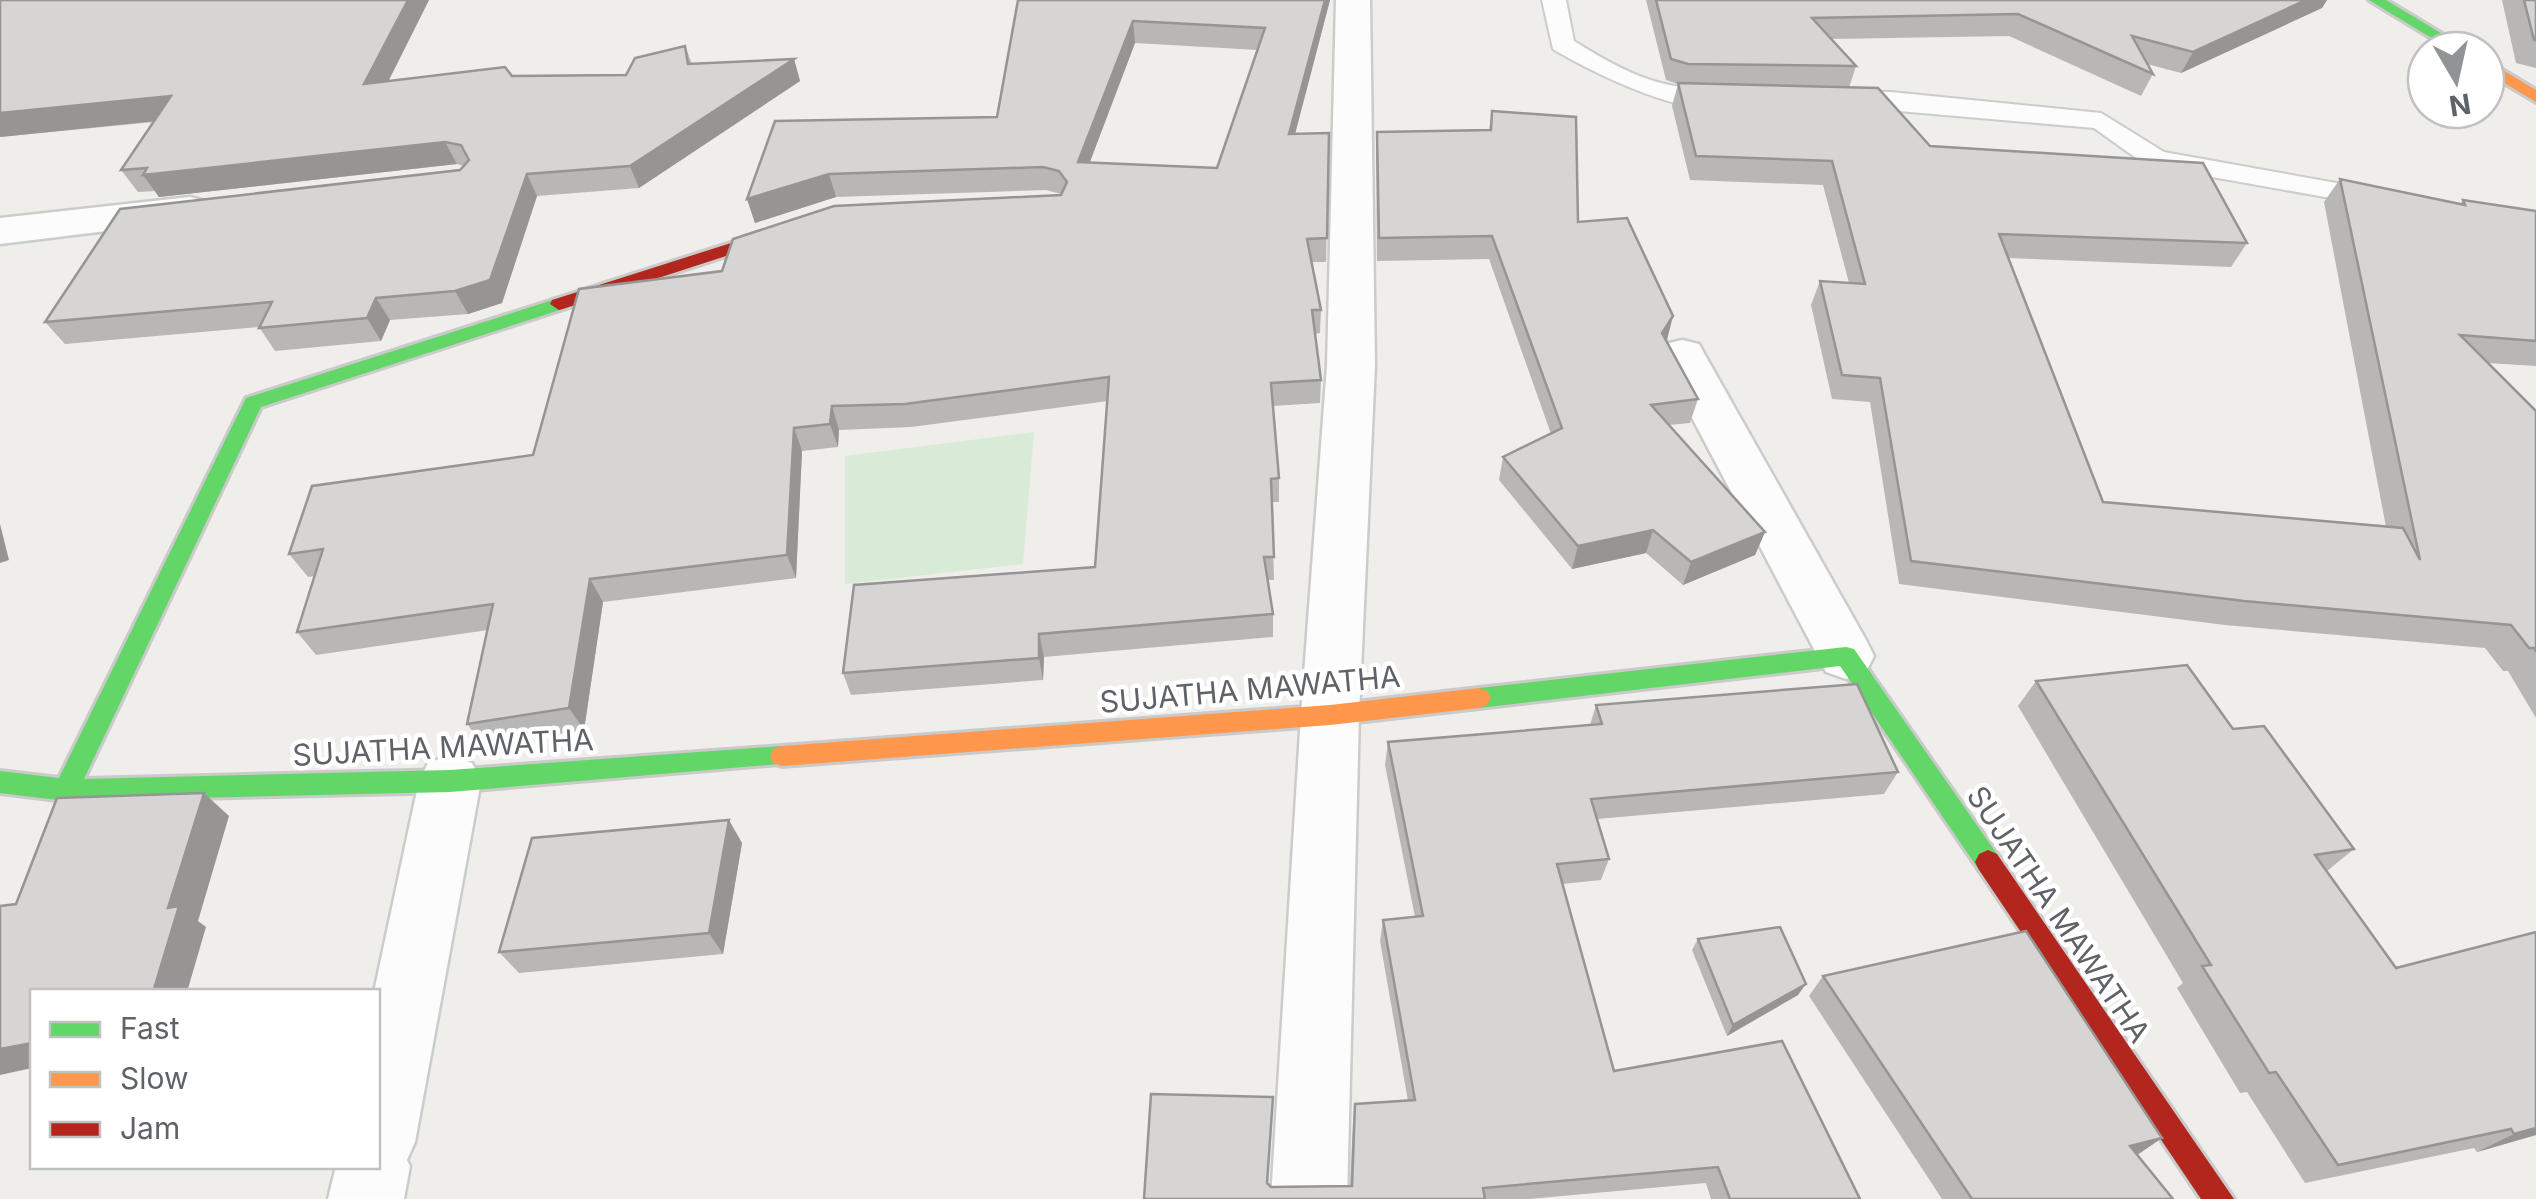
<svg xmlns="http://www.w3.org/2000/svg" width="2536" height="1199" font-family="Inter,sans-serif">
  <rect width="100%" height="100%" fill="#efeeea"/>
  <!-- green -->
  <polygon fill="#d8ebd6" points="1034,432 1023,564 845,584 845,456"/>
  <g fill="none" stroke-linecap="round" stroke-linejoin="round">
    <!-- lane casing -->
    <g stroke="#cbcccc" stroke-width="4">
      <g id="lane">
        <path d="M 1542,0 L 1566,0 L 1574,41 C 1605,60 1638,80 1675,86 C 1693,89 1724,84 1736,98 C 1707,132 1584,68 1553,49 Z"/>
        <polygon points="1838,91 1891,92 2101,113 2164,152 2381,191 2391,193 2395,199 2391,205 2381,207 2156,167 2146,165 2094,128 1829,105 1825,99 1829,93"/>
      </g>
    </g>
    <!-- street casing -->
    <g stroke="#cbcccc" stroke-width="5">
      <g id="street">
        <polygon points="1336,0 1370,0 1375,365 1359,715 1347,1199 1271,1199 1301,715 1327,365"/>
        <polygon points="190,197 205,201 211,210 205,219 0,244 0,218"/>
        <polygon points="1682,340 1699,344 1705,355 1866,640 1874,656 1866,672 1846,679 1826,672 1659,355 1665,344"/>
        <polygon points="450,755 472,763 481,781 415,1142 407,1160 410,1166 404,1199 328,1199 336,1166 378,1166 378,992 374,992 419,781 428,763"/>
      </g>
    </g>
    <!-- fast casing -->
    <g stroke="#cacacb" stroke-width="6">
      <g id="fast">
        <polygon points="2369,0 2386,0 2469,50 2451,50"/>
        <polygon points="559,298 566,300 566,308 261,407 84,779 450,770 782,746 791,749 794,756 791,763 450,792 66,801 0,793 0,771 59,778 246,398"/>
        <polygon points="1846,647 1854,649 1997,854 2001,862 1997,870 1988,874 1979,870 1840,666 1479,708 1471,705 1467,698 1471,691 1479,688"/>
      </g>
    </g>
    <!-- slow casing -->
    <g stroke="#cacacb" stroke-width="6">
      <g id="slow">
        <polygon points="2486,60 2536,90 2536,102 2486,72"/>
        <polygon points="1479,688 1487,691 1491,698 1487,705 1479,708 1330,725 782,766 773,763 770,756 773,749 782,746 1330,705"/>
      </g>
    </g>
    <!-- jam casing -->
    <g stroke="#cacacb" stroke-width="6">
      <g id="jam">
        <polygon points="800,221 806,222 806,230 566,308 559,310 550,304 552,300"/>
        <polygon points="1988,850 1997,854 2234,1199 2201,1199 1979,870 1975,862 1979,854"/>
      </g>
    </g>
    <!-- lane -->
    <use href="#lane" fill="#fdfcfc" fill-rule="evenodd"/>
    <!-- street -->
    <use href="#street" fill="#fdfcfc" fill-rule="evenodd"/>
    <!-- fast -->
    <use href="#fast" fill="#63d668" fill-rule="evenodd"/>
    <!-- slow -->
    <use href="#slow" fill="#ff974d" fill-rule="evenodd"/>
    <!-- jam -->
    <use href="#jam" fill="#b3261e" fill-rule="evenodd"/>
  </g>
  <!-- wall -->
  <g fill="#b8b7b5" fill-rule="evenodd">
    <polygon points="429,0 388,81 512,76 626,75 685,46 692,64 794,59 800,81 639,188 537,196 502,303 468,314 390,320 381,341 275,351 259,327 65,344 45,322 460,170 464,166 457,164 159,197 155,191 138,192 121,170 154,122 0,137"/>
    <path d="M 1018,0 L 1330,0 L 1295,134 L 1329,133 L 1326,262 L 1311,262 L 1321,310 L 1320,333 L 1315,334 L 1321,380 L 1320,403 L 1273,406 L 1279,478 L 1279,502 L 1272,502 L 1274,580 L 1267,580 L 1273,614 L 1273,637 L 1044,657 L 1043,680 L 851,695 L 843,673 L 1095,567 L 1108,401 L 911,427 L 839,430 L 838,447 L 802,451 L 796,578 L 603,602 L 584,730 L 484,746 L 467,724 L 488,630 L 316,655 L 297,632 L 315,576 L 308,577 L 289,554 L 533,455 L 722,271 L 1061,194 L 1046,190 L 836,197 L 755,223 L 747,199 L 997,117 ZM 1135,43 L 1258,50 L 1217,168 L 1090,162 Z"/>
    <polygon points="1646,0 2327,0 2322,8 2181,73 2147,64 2153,74 2141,96 2009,36 1831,39 1856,66 1849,88 1930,146 2247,243 2231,267 2009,258 2103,502 2386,527 2324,202 2340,179 2460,204 2463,200 2536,211 2536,366 2488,363 2536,411 2536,718 2508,671 2503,671 2485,648 2225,625 1899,584 1870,402 1832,399 1811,305 1820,281 1849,283 1823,185 1690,180 1672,106 1678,84 1666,80"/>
    <polygon points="2502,0 2536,0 2536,68 2516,63"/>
    <polygon points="1492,111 1666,341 1698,399 1690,423 1669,425 1765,532 1755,555 1683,585 1646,553 1572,569 1499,480 1503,457 1551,434 1489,259 1377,261 1376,155 1377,132 1489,130"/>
    <polygon points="2036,681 2233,729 2354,849 2327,871 2396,968 2536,1135 2477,1152 2474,1148 2305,1183 2247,1092 2240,1093 2177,988 2183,983 2018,706"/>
    <polygon points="1596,705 1898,772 1884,794 1597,819 1609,859 1601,880 1562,884 1614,1071 1860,1199 1711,1199 1706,1183 1529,1199 1144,1199 1273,1097 1268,1184 1271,1187 1350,1186 1353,1122 1355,1104 1408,1101 1380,941 1383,920 1415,917 1385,765 1388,742 1590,725"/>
    <polygon points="742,843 723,954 519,973 499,952"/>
    <polygon points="1698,939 1798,995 1727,1036 1692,950"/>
    <polygon points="1823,976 2162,1138 2137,1155 2173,1199 1942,1199 1809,996"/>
  </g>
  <!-- shaded-wall -->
  <g fill="#969594">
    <polygon points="408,0 429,0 376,106 364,84"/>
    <polygon points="1325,0 1330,0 1289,157 1289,134"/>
    <polygon points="2306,0 2327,0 2322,8 2181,73 2193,52"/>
    <polygon points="1133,21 1135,43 1081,185 1078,162"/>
    <polygon points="794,59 800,81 639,188 630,166"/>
    <polygon points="171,96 185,118 0,137 0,113"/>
    <polygon points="445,142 457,164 159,197 143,175"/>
    <polygon points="527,174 537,196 502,303 468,314 455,291"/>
    <polygon points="829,174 836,197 755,223 747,199"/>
    <polygon points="376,298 390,320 381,341 367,318"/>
    <polygon points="1673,316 1667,340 1656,357 1662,333"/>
    <polygon points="832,406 839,430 838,447 830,424"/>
    <polygon points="794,428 802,451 796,578 787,555"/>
    <polygon points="0,524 9,560 0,563"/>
    <polygon points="1653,530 1646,553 1572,569 1578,546"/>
    <polygon points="1765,532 1755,555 1683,585 1691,562"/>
    <polygon points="590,579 603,602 584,730 569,708"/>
    <polygon points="1039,634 1044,657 1043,680 1039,658"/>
    <polygon points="204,793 229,816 198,921 206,927 187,992 153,992 168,908"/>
    <polygon points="729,820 742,843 723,954 709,933"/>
    <polygon points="1806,984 1798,995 1727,1036 1733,1025"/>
    <polygon points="32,1043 32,1068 0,1075 0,1049"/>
    <polygon points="2536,1128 2536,1135 2477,1152 2514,1134"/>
    <polygon points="2162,1138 2137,1155 2130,1146"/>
  </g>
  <!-- building -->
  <g fill="#d6d5d3" stroke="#969594" stroke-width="2.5" fill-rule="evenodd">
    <polygon points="0,0 408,0 364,84 505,67 512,76 626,75 635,58 685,46 688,64 794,59 630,166 527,174 490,280 455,291 376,298 367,318 259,328 272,302 45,322 120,209 460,170 469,160 461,145 445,142 143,175 147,168 121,170 171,96 0,113"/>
    <path d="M 1018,0 L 1325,0 L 1289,134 L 1329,133 L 1327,238 L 1307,239 L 1321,310 L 1312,310 L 1321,380 L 1271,383 L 1279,478 L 1271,479 L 1274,557 L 1264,557 L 1273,614 L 1039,634 L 1039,658 L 843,673 L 854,585 L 1095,567 L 1109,377 L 905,404 L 832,406 L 830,424 L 794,428 L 787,555 L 590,579 L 569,708 L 467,724 L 493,604 L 297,632 L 323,549 L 289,554 L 312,486 L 533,455 L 579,289 L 722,271 L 733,239 L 834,206 L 1061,195 L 1067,182 L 1059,171 L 1043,167 L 829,174 L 747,199 L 775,121 L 997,117 ZM 1133,21 L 1265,28 L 1217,168 L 1078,162 Z"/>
    <polygon points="1656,0 2306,0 2193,52 2132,36 2153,74 2018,14 1812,18 1856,66 1688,64 1671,59"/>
    <polygon points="2524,0 2536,0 2536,40 2534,40"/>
    <polygon points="1678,83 1878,88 1930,146 2203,163 2247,243 1999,234 2103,502 2403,528 2420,560 2340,179 2465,205 2463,200 2536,211 2536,341 2460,335 2536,411 2536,651 2534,648 2529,648 2511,625 2244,601 1911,561 1880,378 1842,375 1820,281 1865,284 1832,161 1696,156"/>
    <polygon points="1492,111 1576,117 1578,222 1627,218 1673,316 1662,333 1698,399 1651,405 1765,532 1691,562 1653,530 1578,546 1503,457 1562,428 1492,236 1379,238 1377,132 1491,130"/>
    <polygon points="2187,665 2233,729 2264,726 2354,849 2315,855 2396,968 2536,932 2536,1128 2514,1134 2511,1129 2338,1165 2276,1072 2269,1073 2202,966 2211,965 2036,681"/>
    <polygon points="1857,684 1898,772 1591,799 1609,859 1557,864 1614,1071 1782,1041 1860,1199 1730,1199 1718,1167 1483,1188 1485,1199 1144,1199 1151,1094 1273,1097 1267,1183 1271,1187 1352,1186 1355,1104 1415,1100 1383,920 1423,916 1388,742 1602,724 1596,705"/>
    <polygon points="204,793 168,908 179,906 153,992 32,992 32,1043 0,1049 0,906 16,904 57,798"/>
    <polygon points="729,820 709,933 499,952 532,838"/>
    <polygon points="1780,927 1806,984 1733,1025 1698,939"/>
    <polygon points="2026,931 2162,1138 2130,1146 2173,1199 1972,1199 1823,976"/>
  </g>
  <g text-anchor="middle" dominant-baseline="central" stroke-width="9" stroke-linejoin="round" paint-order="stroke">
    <!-- street labels -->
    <g font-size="30" fill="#5f6368" stroke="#fff">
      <text transform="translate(1250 689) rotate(-5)">SUJATHA MAWATHA</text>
      <text transform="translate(443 747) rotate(-3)">SUJATHA MAWATHA</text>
      <text transform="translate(2059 914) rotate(56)">SUJATHA MAWATHA</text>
    </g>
  </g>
  <!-- legend -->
  <rect x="30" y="989" width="350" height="180" fill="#ffffff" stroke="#bfc1c3" stroke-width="2.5"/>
  <rect x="50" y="1022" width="50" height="15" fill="#63d668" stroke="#bfc1c3" stroke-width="2.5"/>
  <text x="120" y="1039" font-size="30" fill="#5f6368">Fast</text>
  <rect x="50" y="1072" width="50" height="15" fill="#ff974d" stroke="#bfc1c3" stroke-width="2.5"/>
  <text x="120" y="1089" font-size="30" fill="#5f6368">Slow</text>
  <rect x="50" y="1122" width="50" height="15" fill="#b3261e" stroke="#bfc1c3" stroke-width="2.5"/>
  <text x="120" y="1139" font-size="30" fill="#5f6368">Jam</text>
  <!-- north arrow -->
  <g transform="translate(2456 80) rotate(171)"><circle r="48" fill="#ffffff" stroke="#bfc1c3" stroke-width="2.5"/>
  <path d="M0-8L18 38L0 25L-18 38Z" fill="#919496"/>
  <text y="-15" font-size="28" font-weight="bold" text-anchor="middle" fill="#5f6368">N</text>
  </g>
</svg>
